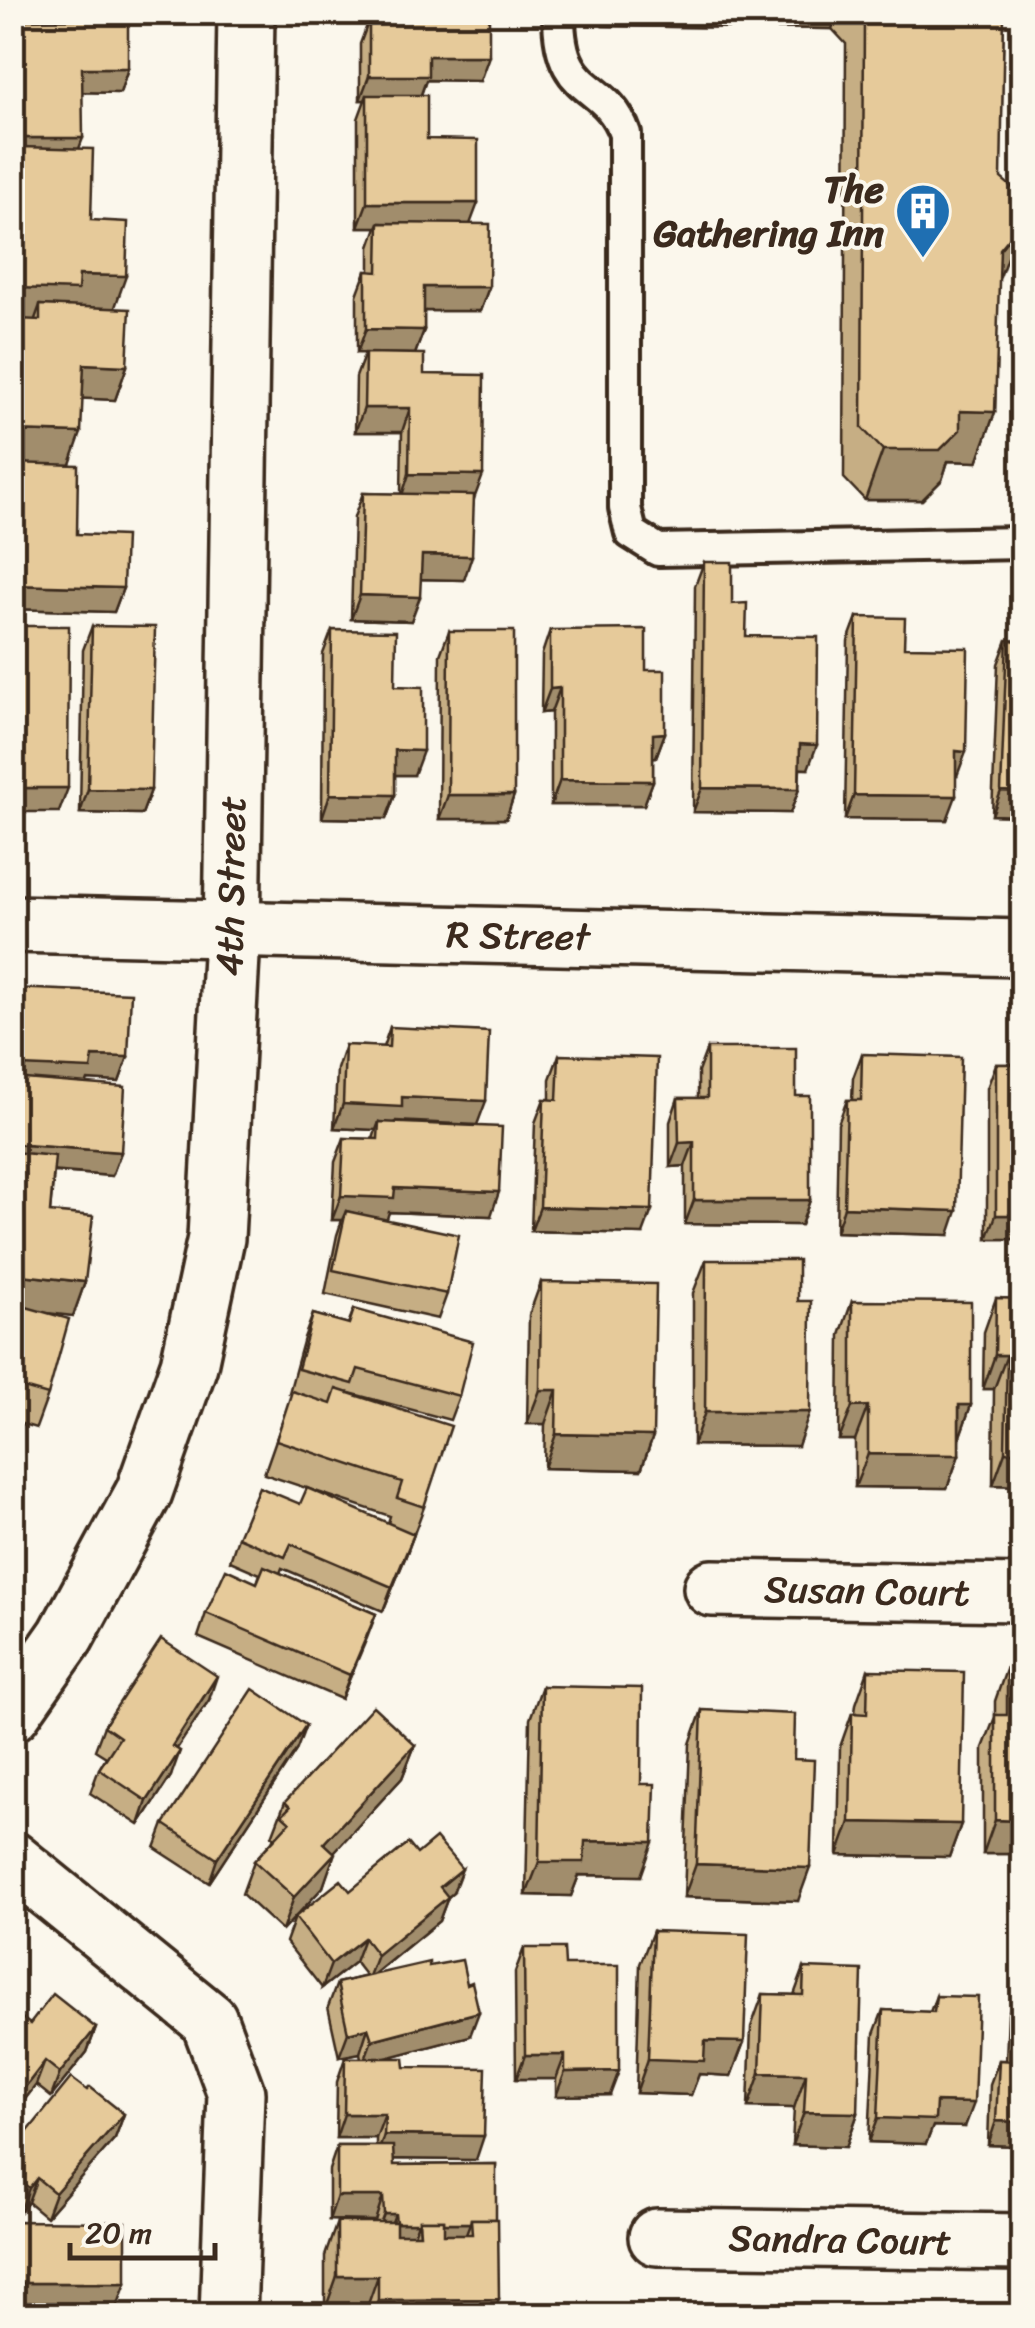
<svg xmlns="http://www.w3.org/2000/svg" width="1035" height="2328" font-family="Sriracha,sans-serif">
  <rect width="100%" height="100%" fill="#fbf7ec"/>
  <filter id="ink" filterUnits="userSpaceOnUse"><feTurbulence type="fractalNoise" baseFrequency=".01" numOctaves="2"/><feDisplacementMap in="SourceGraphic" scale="20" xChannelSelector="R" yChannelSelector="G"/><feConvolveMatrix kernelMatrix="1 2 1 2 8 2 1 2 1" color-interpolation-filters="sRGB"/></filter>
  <g filter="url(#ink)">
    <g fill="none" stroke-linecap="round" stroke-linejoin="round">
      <!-- service casing -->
      <g stroke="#3b2a1e" stroke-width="38">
        <path id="service" d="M 559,12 C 558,100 605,77 625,134 L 625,508 L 631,533 L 658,550 L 1022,543"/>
      </g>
      <!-- minor casing -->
      <g stroke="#3b2a1e" stroke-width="62">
        <g id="minor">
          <polyline points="12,924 1022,948"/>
          <polyline points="712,1588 1022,1593"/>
          <polyline points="12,1713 66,1636 144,1492 189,1365 216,1238 232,937 246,12"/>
          <polyline points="12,1860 209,2020 236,2093 228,2316"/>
          <polyline points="657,2237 1022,2242"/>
        </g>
      </g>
      <!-- service -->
      <use href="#service" stroke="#fbf7ec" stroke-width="30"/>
      <!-- minor -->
      <use href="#minor" stroke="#fbf7ec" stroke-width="55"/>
    </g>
    <!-- wall -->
    <g fill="#c6ae84" stroke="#3b2a1e" stroke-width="2.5">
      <polygon points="409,12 489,12 480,81 426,80 421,95 427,139 470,224 489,287 480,311 424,311 424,330 415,354 474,499 464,580 421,579 411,621 351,619 354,517 363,493 401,494 402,432 355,432 356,377 365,353 357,353 357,295 366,271 370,271 370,247 377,227 358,227 358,119 365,100 360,100 360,44 369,20 409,20"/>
      <polygon points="590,12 1004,12 995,412 977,462 948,461 942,480 922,500 865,500 844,478 846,44 832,29 603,26"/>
      <polygon points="16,20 128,68 120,93 82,92 79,149 91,220 115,308 127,366 115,400 82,398 69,465 77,534 123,588 114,612 12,609 12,335 17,322 12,322 12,171 16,162 12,162 12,30"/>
      <polygon points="704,562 732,604 808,769 800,769 799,789 790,813 693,812 695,586"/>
      <polygon points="857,617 904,647 957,776 956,776 947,820 845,819 848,641"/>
      <polygon points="92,626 151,790 142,814 80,813 83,650"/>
      <polygon points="332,630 395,686 414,775 395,775 395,795 386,819 322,818 323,654"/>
      <polygon points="550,630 646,670 665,733 656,757 653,757 653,781 644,805 551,805 551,712 541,713 542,654"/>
      <polygon points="449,631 514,795 506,819 439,819 440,655"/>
      <polygon points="1007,640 1022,816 992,815 998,664"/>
      <polygon points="12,988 128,1057 119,1082 88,1080 86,1084 121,1152 112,1176 54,1172 50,1212 85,1282 73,1316 50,1313 48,1395 36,1428 12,1421"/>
      <polygon points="390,1027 477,1125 396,1121 396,1122 491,1216 389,1212 386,1220 447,1294 438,1319 325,1294 337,1235 342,1220 332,1220 335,1162 344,1138 373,1139 376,1130 334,1128 337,1069 345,1045 383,1047"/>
      <polygon points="707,1048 796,1096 810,1200 801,1225 685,1224 685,1166 670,1167 670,1122 678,1098 698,1098 698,1072"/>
      <polygon points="862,1054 949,1235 836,1232 838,1124 847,1100 852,1100 853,1078"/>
      <polygon points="559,1055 643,1234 531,1231 535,1123 544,1099 550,1099 550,1079"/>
      <polygon points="996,1064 1022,1064 1022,1239 987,1239 987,1088"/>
      <polygon points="706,1260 798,1301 798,1446 693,1445 693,1293"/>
      <polygon points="541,1282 653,1436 641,1470 544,1468 545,1424 527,1424 529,1315"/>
      <polygon points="996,1298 1022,1299 1022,1486 993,1485 994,1389 983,1389 984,1332"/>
      <polygon points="852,1301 971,1405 959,1438 959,1455 947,1488 855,1487 855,1440 839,1440 840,1335"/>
      <polygon points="354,1309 459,1396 450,1420 350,1393 424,1507 405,1558 383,1611 282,1568 280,1573 376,1614 341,1699 198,1637 206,1613 257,1583 260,1574 230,1561 238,1537 300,1504 388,1523 390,1516 264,1474 292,1394 289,1393 304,1338 313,1314 348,1324"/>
      <polygon points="1007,1667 1022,1854 983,1854 983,1748 995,1717 995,1701"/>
      <polygon points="868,1670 961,1824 949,1857 838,1855 840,1747 852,1713 855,1713 856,1704"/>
      <polygon points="542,1686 641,1784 641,1876 579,1875 571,1896 526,1895 530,1719"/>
      <polygon points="209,1700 176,1749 171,1776 139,1825 90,1793 99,1769 106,1757 95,1750 104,1726"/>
      <polygon points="702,1710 794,1759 798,1901 684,1897 690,1744"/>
      <polygon points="415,1745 402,1778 334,1852 323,1887 282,1931 242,1894 254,1861 272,1841 274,1837 272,1836 285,1802"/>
      <polygon points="297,1749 209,1883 155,1848 164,1824"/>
      <polygon points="350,1891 453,1893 448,1897 439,1921 373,1975 429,1966 470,2036 385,2058 405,2067 476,2160 393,2159 394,2165 496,2164 492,2316 366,2316 366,2310 325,2310 325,2256 337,2222 375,2222 375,2221 329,2220 329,2170 337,2146 376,2146 376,2138 336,2138 337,2082 345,2058 361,2058 360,2053 339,2057 328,2007 337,1983 366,1976 355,1962 322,1988 286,1942 295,1917"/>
      <polygon points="653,1931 744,2042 731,2076 699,2074 691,2095 636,2093 640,1964"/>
      <polygon points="524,1948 565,1965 610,2095 556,2096 556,2079 516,2079 515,1972"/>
      <polygon points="804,1968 858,2113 846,2147 792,2145 794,2108 748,2107 751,2027 763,1994 794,1995"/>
      <polygon points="1016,1990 1022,2146 988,2145 990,2084 999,2060 1006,2060 1008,2014"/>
      <polygon points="936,1996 965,2127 933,2126 926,2144 869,2142 874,2034 883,2010 930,2012"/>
      <polygon points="12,2014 30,2024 96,2028 87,2052 51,2097 36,2085 12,2116"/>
      <polygon points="87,2090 124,2114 115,2138 46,2217 28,2202 20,2212 12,2205 12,2151"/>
    </g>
    <!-- shaded-wall -->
    <g fill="#a18d6c" stroke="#3b2a1e" stroke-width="2.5">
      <polygon points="63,12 120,12 119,15"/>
      <polygon points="608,12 838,12 832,29 603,26"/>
      <polygon points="428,56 489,56 480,81 426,80 419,100 367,95 365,100 360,100 369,76"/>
      <polygon points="82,68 128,68 120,93 74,92"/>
      <polygon points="17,138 83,138 74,162 21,147 16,162 12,162 12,150"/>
      <polygon points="367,203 478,203 469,227 379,223 377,227 358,227"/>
      <polygon points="1018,227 1000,277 982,299 1000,249"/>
      <polygon points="79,275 126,276 114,310 40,305 34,322 12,322 12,301 17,288"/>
      <polygon points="424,287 489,287 480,311 415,311"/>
      <polygon points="366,329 424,330 415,354 357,353"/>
      <polygon points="84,364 127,366 115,400 71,398"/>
      <polygon points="364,408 410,408 402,432 355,432"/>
      <polygon points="960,411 995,412 977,462 948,461 942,480 922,500 865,500 883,450"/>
      <polygon points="14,431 81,433 69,467 12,465 12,435"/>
      <polygon points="409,474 483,475 474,499 401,498"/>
      <polygon points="422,555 472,556 464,580 413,579"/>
      <polygon points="12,585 123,588 114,612 12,609"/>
      <polygon points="360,595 420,597 411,621 351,619"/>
      <polygon points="560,688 551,712 541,713 550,689"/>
      <polygon points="665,733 656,757 644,758 653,734"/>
      <polygon points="800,744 817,745 808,769 791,768"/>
      <polygon points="395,750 423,751 414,775 386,775"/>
      <polygon points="956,751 966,752 957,776 947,776"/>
      <polygon points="560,780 653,781 644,805 551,805"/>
      <polygon points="12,788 68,788 59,812 12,812"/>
      <polygon points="702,788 799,789 790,813 693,812"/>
      <polygon points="88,789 151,790 142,814 80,813"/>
      <polygon points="1001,791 1022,792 1022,816 992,815"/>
      <polygon points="330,794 395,795 386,819 322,818"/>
      <polygon points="448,795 514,795 506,819 439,819"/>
      <polygon points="854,795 956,796 947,820 845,819"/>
      <polygon points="12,1052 22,1052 14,1076 12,1076"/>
      <polygon points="93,1056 128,1057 119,1082 88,1080 83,1093 13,1090 21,1066"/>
      <polygon points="402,1097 486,1101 477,1125 396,1121 393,1131 379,1122 376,1130 334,1128 343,1104"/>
      <polygon points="694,1142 685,1166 670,1167 679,1143"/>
      <polygon points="12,1144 121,1152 112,1176 12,1168"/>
      <polygon points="395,1188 499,1192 491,1216 389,1212 386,1222 346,1211 342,1220 332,1220 341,1196"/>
      <polygon points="694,1200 810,1200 801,1225 685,1224"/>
      <polygon points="540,1207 652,1210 643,1234 531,1231"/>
      <polygon points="844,1207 957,1211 949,1235 836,1232"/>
      <polygon points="996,1215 1022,1215 1022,1239 987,1239"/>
      <polygon points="12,1274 85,1282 73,1316 12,1309"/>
      <polygon points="995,1355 1007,1355 994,1389 983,1389"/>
      <polygon points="540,1390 557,1390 545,1424 527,1424"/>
      <polygon points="959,1405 971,1405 959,1439"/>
      <polygon points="868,1406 855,1440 839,1440 852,1407"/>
      <polygon points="705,1412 810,1412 798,1446 693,1445"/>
      <polygon points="556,1434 653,1436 641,1470 544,1468"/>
      <polygon points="1005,1452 1022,1452 1022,1486 993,1485"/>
      <polygon points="868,1454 959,1455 947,1488 855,1487"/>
      <polygon points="414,1534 405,1558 383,1611 392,1587"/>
      <polygon points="376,1614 367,1638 341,1699 350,1675"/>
      <polygon points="217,1676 209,1700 163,1770 172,1746"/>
      <polygon points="306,1725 297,1749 209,1883 217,1859"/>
      <polygon points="415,1745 402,1778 312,1876 324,1843"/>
      <polygon points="180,1751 171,1776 139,1825 147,1801"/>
      <polygon points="995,1820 1022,1821 1022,1854 983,1854"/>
      <polygon points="850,1822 961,1824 949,1857 838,1855"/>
      <polygon points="585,1841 653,1842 641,1876 579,1875 571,1896 526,1895 539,1862"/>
      <polygon points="335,1853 323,1887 282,1931 294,1897"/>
      <polygon points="696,1864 810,1868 798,1901 684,1897"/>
      <polygon points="462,1869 453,1893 448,1897 439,1921 368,1979 377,1955 440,1887"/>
      <polygon points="364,1938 355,1962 322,1988 331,1964"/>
      <polygon points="479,2012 470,2036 363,2064 372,2040"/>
      <polygon points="96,2028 87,2052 51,2097 60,2073"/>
      <polygon points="368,2028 360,2053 339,2057 348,2033"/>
      <polygon points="705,2041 744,2042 731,2076 699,2074 691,2095 636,2093 648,2059"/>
      <polygon points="525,2055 565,2055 556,2079 516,2079"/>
      <polygon points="45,2061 36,2085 12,2116 12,2104"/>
      <polygon points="619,2071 610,2095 556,2096 565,2072"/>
      <polygon points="760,2073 806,2074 794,2108 748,2107"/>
      <polygon points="936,2102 974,2103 965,2127 933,2126 926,2144 869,2142 878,2118"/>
      <polygon points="804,2112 858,2113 846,2147 792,2145"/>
      <polygon points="124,2114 115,2138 46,2217 55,2193"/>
      <polygon points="344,2114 385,2114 376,2138 336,2138"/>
      <polygon points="996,2121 1022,2122 1022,2146 988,2145"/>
      <polygon points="384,2135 484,2136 476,2160 376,2159"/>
      <polygon points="37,2178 28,2202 20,2212 29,2188"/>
      <polygon points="337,2196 383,2196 375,2221 329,2220"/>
      <polygon points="384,2214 395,2214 386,2238 375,2238"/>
      <polygon points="395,2223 418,2223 410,2247 386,2247"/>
      <polygon points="419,2223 470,2223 461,2247 420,2234"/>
      <polygon points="337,2276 378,2276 366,2310 325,2310"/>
      <polygon points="12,2283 126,2283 117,2307 12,2307"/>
      <polygon points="499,2299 492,2316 372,2316 378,2300"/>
    </g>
    <!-- building -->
    <g fill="#e6ca9a" stroke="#3b2a1e" stroke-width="2.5">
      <polygon points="417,12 489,12 489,56 428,56 428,76 369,76 369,20 417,20"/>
      <polygon points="864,12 1004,12 1001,178 1020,194 1018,227 1000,249 995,412 960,411 960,430 940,450 883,450 862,428"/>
      <polygon points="128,19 128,68 82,68 83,138 17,138 16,20"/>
      <polygon points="367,95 427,95 427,139 478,140 478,203 367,203"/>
      <polygon points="21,147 93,149 91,220 128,222 126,276 79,275 78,290 17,288"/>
      <polygon points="379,223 490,224 489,287 424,287 424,330 366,329 366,271 378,272"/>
      <polygon points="40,305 130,309 127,366 84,364 81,433 14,431 18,319 40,320"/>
      <polygon points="365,353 424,354 424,374 484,375 483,475 409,474 410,408 364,408"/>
      <polygon points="13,463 78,465 77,534 125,536 123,588 12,585"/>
      <polygon points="363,493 474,495 472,556 422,555 420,597 360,595"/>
      <polygon points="704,562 732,562 732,604 747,603 746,636 818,637 817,745 800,744 799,789 702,788"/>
      <polygon points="857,617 905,618 904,647 968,648 966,752 956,751 956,796 854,795"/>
      <polygon points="12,626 69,626 68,788 12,788"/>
      <polygon points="92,626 155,627 151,790 88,789"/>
      <polygon points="646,629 646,670 665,670 665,733 653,734 653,781 560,780 560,688 550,689 550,630"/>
      <polygon points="332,630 396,631 395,686 423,687 423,751 395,750 395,795 330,794"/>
      <polygon points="449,631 514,631 514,795 448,795"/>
      <polygon points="1007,640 1022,641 1022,792 1001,791"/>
      <polygon points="12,988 131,993 128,1057 93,1056 91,1069 21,1066 22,1052 12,1052"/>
      <polygon points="390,1027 489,1032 486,1101 402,1097 402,1107 343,1104 345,1045 389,1047"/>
      <polygon points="707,1048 796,1048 796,1096 810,1096 810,1200 694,1200 694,1142 679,1143 678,1098 707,1098"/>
      <polygon points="862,1054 961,1057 957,1211 844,1207 847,1100 861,1100"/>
      <polygon points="559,1055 657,1058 652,1210 540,1207 544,1099 557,1100"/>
      <rect x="996" y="1064" width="26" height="151"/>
      <polygon points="12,1078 125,1087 121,1152 12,1144"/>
      <polygon points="379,1122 502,1127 499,1192 395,1188 394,1198 341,1196 344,1138 378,1139"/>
      <polygon points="12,1152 55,1156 50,1212 93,1216 85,1282 12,1274"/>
      <polygon points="346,1211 459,1235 447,1294 333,1270"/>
      <polygon points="706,1260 798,1260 798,1301 811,1301 810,1412 705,1412"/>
      <polygon points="541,1282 656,1284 653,1436 556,1434 557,1390 540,1390"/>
      <polygon points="996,1298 1022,1299 1022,1452 1005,1452 1007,1355 995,1355"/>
      <polygon points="852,1301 971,1302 971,1405 959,1405 959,1455 868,1454 868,1406 852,1407"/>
      <polygon points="12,1303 69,1319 48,1395 13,1385 12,1388"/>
      <polygon points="354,1309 473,1342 459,1396 358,1369 353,1384 298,1369 313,1314 349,1324"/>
      <polygon points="336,1389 451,1426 424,1507 397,1498 402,1482 276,1440 292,1391 331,1404"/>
      <polygon points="259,1487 300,1504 307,1488 414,1534 392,1587 291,1544 285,1557 238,1537"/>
      <polygon points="264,1566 376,1614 350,1675 206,1613 226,1569 257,1583"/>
      <polygon points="161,1639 217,1676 172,1746 180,1751 147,1801 99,1769 120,1737 104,1726"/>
      <polygon points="1007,1667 1022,1667 1022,1821 995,1820 995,1715 1007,1715"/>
      <polygon points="868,1670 964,1672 961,1824 850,1822 852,1713 867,1714"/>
      <polygon points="542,1686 642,1688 641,1784 655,1784 653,1842 585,1841 584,1862 539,1862"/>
      <polygon points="253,1689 306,1725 217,1859 164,1824"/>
      <polygon points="373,1706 415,1745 324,1843 335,1853 294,1897 254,1861 290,1822 282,1815 290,1807 285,1802"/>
      <polygon points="702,1710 795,1714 794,1759 814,1760 810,1868 696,1864"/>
      <polygon points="436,1838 462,1869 440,1887 448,1897 377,1955 364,1938 331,1964 295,1917 341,1880 350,1891 408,1843 417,1854"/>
      <polygon points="653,1931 748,1934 744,2042 705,2041 704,2061 648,2059"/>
      <polygon points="524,1948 564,1948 565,1965 619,1965 619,2071 565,2072 565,2055 525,2055"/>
      <polygon points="462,1960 467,1984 472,1982 479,2012 372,2040 368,2028 348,2033 337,1983 429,1962 429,1966"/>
      <polygon points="804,1968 862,1970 858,2113 804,2112 806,2074 760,2073 763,1994 803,1995"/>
      <polygon points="1016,1990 1022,1990 1022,2122 996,2121 999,2060 1014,2061"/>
      <polygon points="53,1994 96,2028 60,2073 45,2061 12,2104 12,2014 14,2012 30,2024"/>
      <polygon points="936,1996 978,1997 974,2103 936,2102 935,2120 878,2118 883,2010 934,2012"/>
      <polygon points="345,2058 404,2058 405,2067 486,2068 484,2136 384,2135 385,2114 344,2114"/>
      <polygon points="71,2078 87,2090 90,2087 124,2114 55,2193 37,2178 29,2188 12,2174 12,2151"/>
      <polygon points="337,2146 393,2146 394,2165 496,2164 496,2219 471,2219 470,2223 444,2223 444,2220 419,2220 419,2223 396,2223 395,2214 384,2214 383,2196 337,2196"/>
      <polygon points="471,2219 498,2219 499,2299 378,2300 378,2276 337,2276 337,2222 396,2222 396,2234 420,2234 419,2220 444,2220 444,2234 472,2234"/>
      <polygon points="12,2221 126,2222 126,2283 12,2283"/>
      <polygon points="12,2308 88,2309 87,2316 12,2316"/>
    </g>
  </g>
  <!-- icons -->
  <defs>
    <g id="building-pin" transform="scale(2.875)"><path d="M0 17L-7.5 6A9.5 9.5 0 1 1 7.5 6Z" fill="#1f6fb2" stroke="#fbf7ec"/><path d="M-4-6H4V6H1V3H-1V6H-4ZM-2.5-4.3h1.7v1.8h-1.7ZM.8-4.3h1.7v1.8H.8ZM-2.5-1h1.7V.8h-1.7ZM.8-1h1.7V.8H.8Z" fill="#fff"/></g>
  </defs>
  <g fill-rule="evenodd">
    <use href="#building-pin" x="923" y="211"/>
  </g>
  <g text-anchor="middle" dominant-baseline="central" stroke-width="8" stroke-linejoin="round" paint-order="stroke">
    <!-- poi labels -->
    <g font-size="38" font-weight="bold" fill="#3b2a1e" stroke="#fbf7ec" text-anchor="end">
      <text x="884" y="189">The<tspan x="884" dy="44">Gathering Inn</tspan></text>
    </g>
    <!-- street labels -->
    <g font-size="38" fill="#3b2a1e" stroke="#fbf7ec">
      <text transform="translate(231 886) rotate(-89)">4th Street</text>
      <text transform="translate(518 936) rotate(1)">R Street</text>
      <text transform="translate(867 1591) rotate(1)">Susan Court</text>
      <text transform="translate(840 2240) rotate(1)">Sandra Court</text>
    </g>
  </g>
  <!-- margin -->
  <rect width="1035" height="2328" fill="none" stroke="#fbf7ec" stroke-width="50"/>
  <rect x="25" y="25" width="985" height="2278" fill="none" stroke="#3b2a1e" stroke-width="4" filter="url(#ink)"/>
  <!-- scale -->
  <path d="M70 2243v15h145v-15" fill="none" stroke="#3b2a1e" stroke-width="5"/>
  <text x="85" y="2243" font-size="30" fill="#3b2a1e" stroke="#fbf7ec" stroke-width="8" paint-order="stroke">20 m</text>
</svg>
